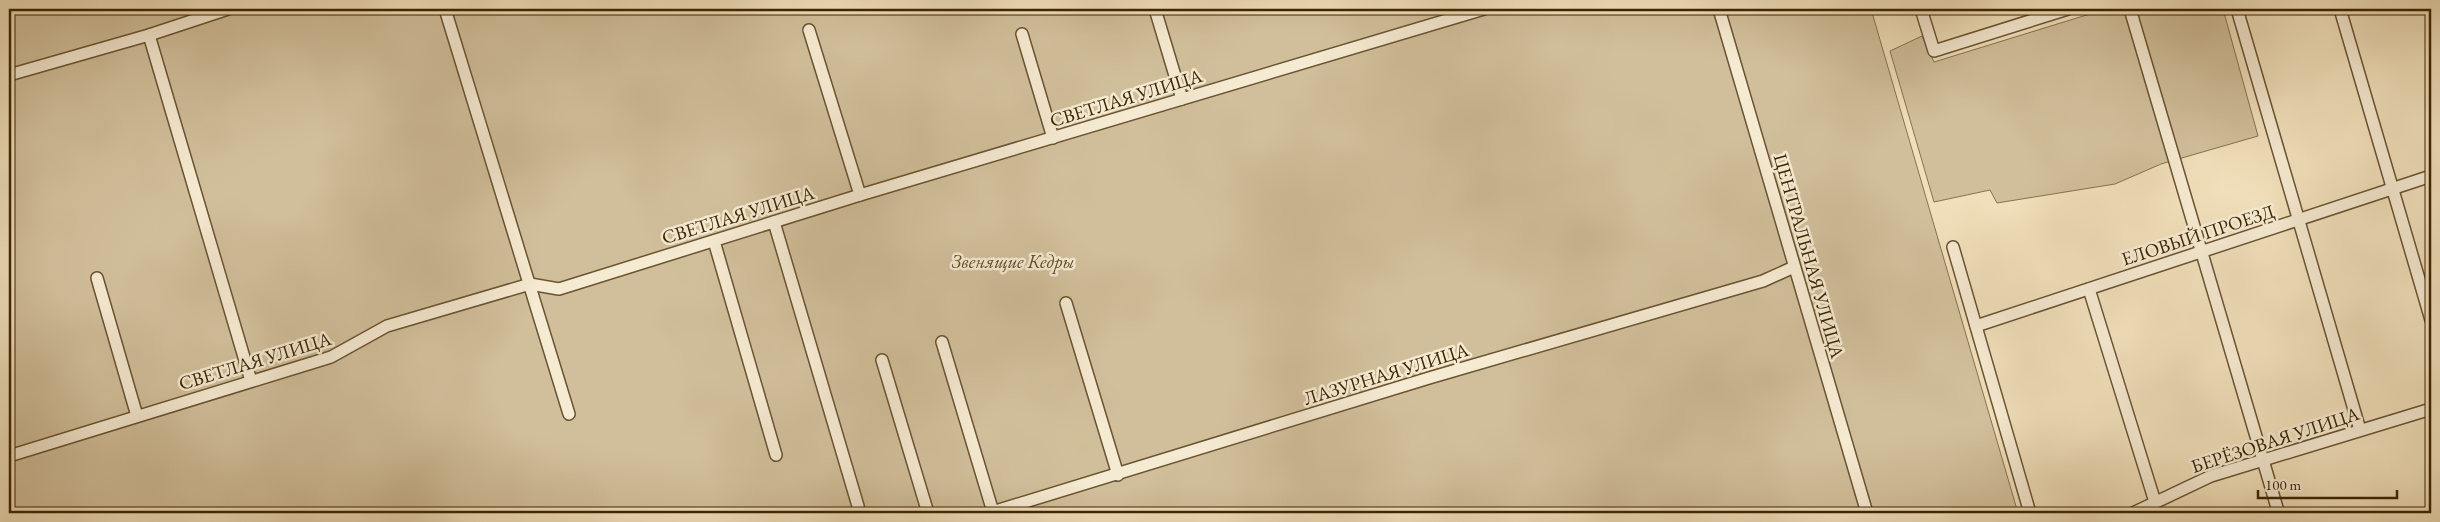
<svg xmlns="http://www.w3.org/2000/svg" width="2440" height="522" font-family="'EB Garamond',serif">
  <rect width="100%" height="100%" fill="#f0dfba"/>
  <filter id="stains"><feTurbulence type="fractalNoise" baseFrequency=".004" numOctaves="4"/><feColorMatrix values="0 0 0 0 .2 0 0 0 0 .09 0 0 0 0 .02 0 0 0 .5 -.17"/></filter>
  <radialGradient id="worn" r=".72"><stop offset=".6" stop-color="#630" stop-opacity="0"/><stop offset="1" stop-color="#630" stop-opacity=".3"/></radialGradient>
  <!-- green -->
  <g fill="#d1bf9b" stroke="#86724e">
    <polygon points="9,9 1871,9 2018,513 9,513"/>
    <polygon points="2106,9 2223,9 2258,136 2161,164 2115,184 1997,203 1990,190 1934,202 1890,51 1922,36 1934,62"/>
  </g>
  <g fill="none" stroke-linecap="round" stroke-linejoin="round">
    <!-- minor casing -->
    <g stroke="#695430" stroke-width="14">
      <g id="minor">
        <polyline points="445,9 569,414"/>
        <polyline points="1155,9 1182,99"/>
        <polyline points="1719,9 1867,513"/>
        <polyline points="1921,9 1934,51 2068,9"/>
        <polyline points="2130,9 2278,511"/>
        <polyline points="2237,9 2360,430"/>
        <polyline points="2340,9 2431,320"/>
        <polyline points="809,30 860,195"/>
        <polyline points="1022,34 1053,138"/>
        <polyline points="149,35 251,381"/>
        <polyline points="9,75 149,35 228,9"/>
        <polyline points="774,222 858,506"/>
        <polyline points="714,241 776,455"/>
        <polyline points="1953,247 2030,513"/>
        <polyline points="97,278 137,416"/>
        <polyline points="2089,289 2155,502"/>
        <polyline points="1066,303 1118,475"/>
        <polyline points="1976,326 2431,176"/>
        <polyline points="942,342 993,512"/>
        <polyline points="882,360 928,513"/>
        <polyline points="9,456 331,357 387,326 530,284 559,289 860,195 1484,9"/>
        <polyline points="989,513 1429,378 1763,281 1794,267"/>
        <polyline points="2133,513 2211,476 2431,409"/>
      </g>
    </g>
    <!-- minor -->
    <use href="#minor" stroke="#f5ead2" stroke-width="11"/>
  </g>
  <g text-anchor="middle" dominant-baseline="central" stroke-width="5" stroke-linejoin="round" paint-order="stroke">
    <!-- street labels -->
    <g font-size="19" fill="#3c2502" stroke="#f5ead2">
      <text transform="translate(1126 98) rotate(-17)">СВЕТЛАЯ УЛИЦА</text>
      <text transform="translate(738 215) rotate(-17)">СВЕТЛАЯ УЛИЦА</text>
      <text transform="translate(2198 235) rotate(-18)">ЕЛОВЫЙ ПРОЕЗД</text>
      <text transform="translate(1809 256) rotate(74)">ЦЕНТРАЛЬНАЯ УЛИЦА</text>
      <text transform="translate(255 361) rotate(-17)">СВЕТЛАЯ УЛИЦА</text>
      <text transform="translate(1386 374) rotate(-17)">ЛАЗУРНАЯ УЛИЦА</text>
      <text transform="translate(2275 440) rotate(-18)">БЕРЁЗОВАЯ УЛИЦА</text>
    </g>
    <!-- park labels -->
    <g font-size="19" font-style="italic" fill="#614c28" stroke="#f5ead2">
      <text x="1013" y="261">Звенящие Кедры</text>
    </g>
  </g>
  <!-- margin -->
  <rect width="2440" height="522" fill="none" stroke="#f0dfba" stroke-width="30"/>
  <rect x="10" y="10" width="2420" height="502" fill="none" stroke="#3c2502" stroke-width="2.5"/>
  <rect x="15" y="15" width="2410" height="492" fill="none" stroke="#3c2502"/>
  <!-- scale -->
  <path d="M2258 490v8h139v-8" fill="none" stroke="#3c2502" stroke-width="2.5"/>
  <text x="2265" y="490" font-size="15" fill="#3c2502" stroke="#f5ead2" stroke-width="4" paint-order="stroke">100 m</text>
  <rect width="100%" height="100%" filter="url(#stains)"/>
  <rect width="100%" height="100%" fill="url(#worn)"/>
</svg>
